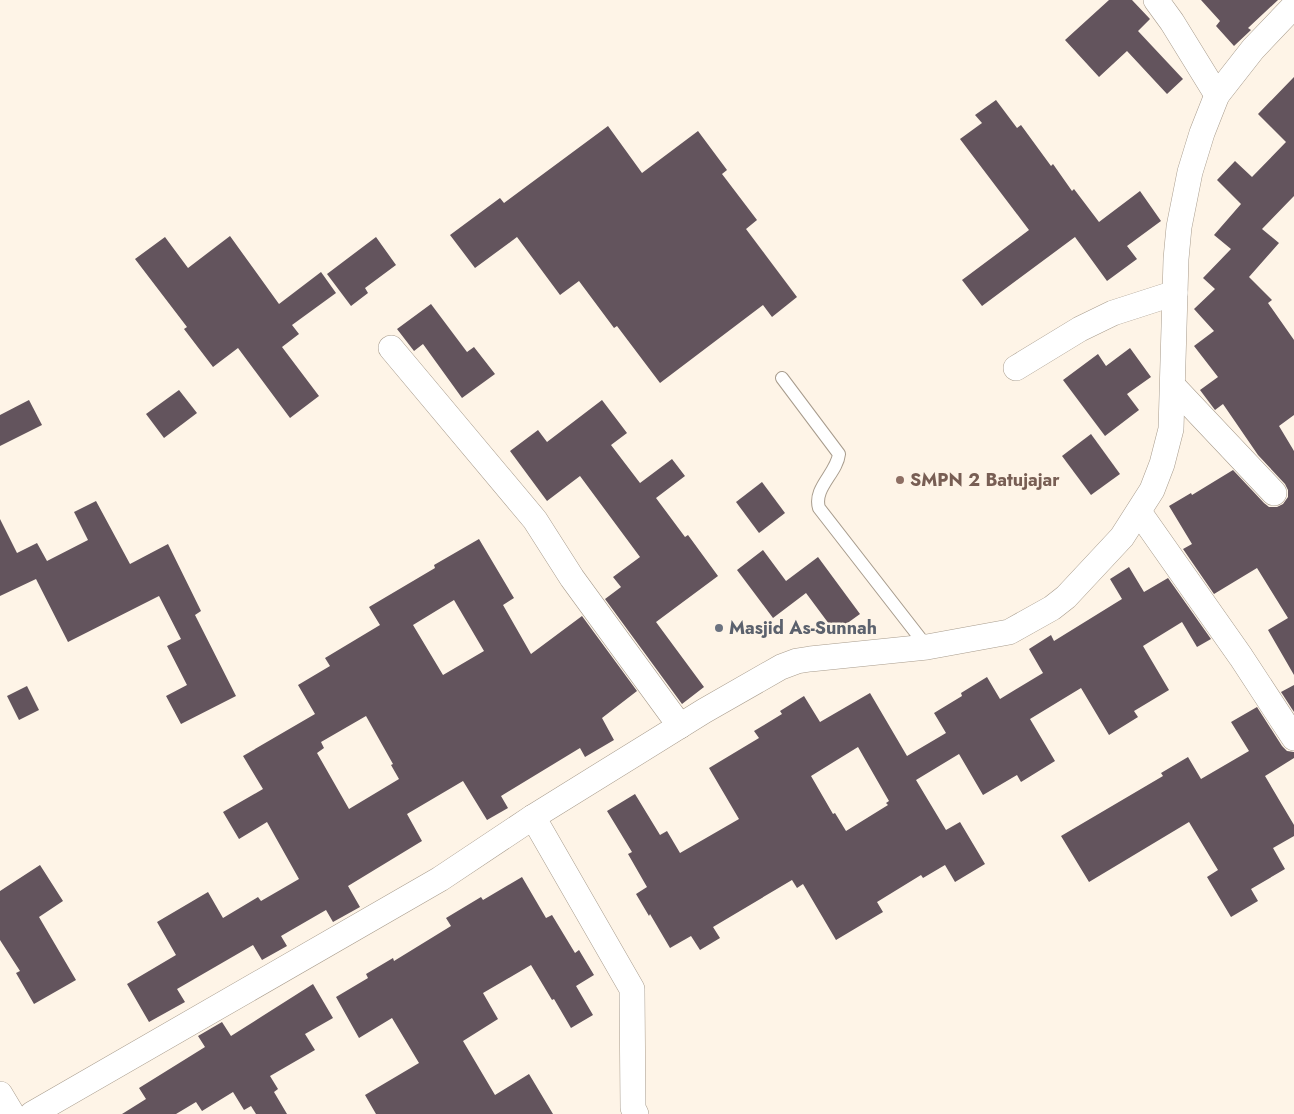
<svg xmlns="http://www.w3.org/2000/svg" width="1294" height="1114" font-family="Jost,sans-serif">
  <rect width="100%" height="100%" fill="#fef4e7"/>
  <!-- building -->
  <g fill="#63545d" fill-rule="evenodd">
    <polygon points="1109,0 1132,0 1150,19 1138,31 1183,79 1167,94 1127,51 1099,77 1065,40"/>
    <polygon points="1201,0 1278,0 1248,28 1251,30 1234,46 1216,26 1220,21"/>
    <polygon points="1294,77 1294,196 1262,229 1279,243 1249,277 1272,300 1268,303 1294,340 1294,415 1279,426 1294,451 1294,675 1268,630 1288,618 1257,568 1214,594 1183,549 1192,544 1169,506 1191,493 1192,495 1233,470 1264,503 1269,507 1277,507 1283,504 1288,497 1288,490 1285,484 1258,455 1223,404 1215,410 1200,390 1218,377 1194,346 1214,331 1194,309 1215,289 1203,278 1231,249 1214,235 1241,204 1217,180 1235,161 1252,177 1286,142 1258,114"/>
    <polygon points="996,100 1017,128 1021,125 1051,166 1053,164 1072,191 1074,189 1099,222 1140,191 1161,221 1127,246 1137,259 1107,281 1075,237 982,306 962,280 1029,230 960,139 982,123 975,115"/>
    <polygon points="608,126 642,173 698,131 727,170 722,174 757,220 746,229 797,297 772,317 763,305 660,383 617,326 614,328 579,281 560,295 517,237 475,268 450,235 500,198 504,203"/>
    <polygon points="230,236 279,304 321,272 336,293 292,325 299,334 282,347 319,396 290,418 238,348 213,367 184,329 187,327 135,259 165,237 188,268"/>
    <polygon points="376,237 396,265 365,288 368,293 351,306 327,274"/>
    <polygon points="431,304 467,352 474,347 495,374 462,398 423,344 414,351 397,329"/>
    <polygon points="1130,348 1151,377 1127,394 1139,410 1105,436 1063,380 1098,354 1106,366"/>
    <polygon points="179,390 197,413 164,438 146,414"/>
    <polygon points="29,400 42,425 0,446 0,415"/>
    <polygon points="602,400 627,433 611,445 640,483 672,459 685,476 656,498 685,537 688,535 718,576 656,622 704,687 682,704 605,599 621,587 613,577 640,557 580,476 547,501 510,451 538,430 547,442"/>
    <polygon points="1091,434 1120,474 1091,495 1062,456"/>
    <polygon points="762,482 785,513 759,533 736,502"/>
    <polygon points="96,501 130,564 168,544 201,611 195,615 236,696 181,724 166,696 187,685 167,646 181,639 159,596 68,642 36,579 0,596 0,519 17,553 37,543 47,561 88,540 74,512"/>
    <path d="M 479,539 L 514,598 L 503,605 L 531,654 L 582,616 L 637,691 L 602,718 L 614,740 L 585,757 L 580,748 L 501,796 L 508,808 L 487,820 L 463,781 L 407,814 L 422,841 L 348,886 L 360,907 L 333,922 L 326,910 L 281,936 L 287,946 L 262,960 L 253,945 L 177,989 L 185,1002 L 149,1022 L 127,984 L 176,955 L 157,922 L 208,892 L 223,918 L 258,897 L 261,901 L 299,879 L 267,822 L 239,839 L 223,812 L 263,789 L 243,756 L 315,714 L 298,685 L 330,666 L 325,658 L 380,625 L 369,607 L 435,568 L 434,565 ZM 454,600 L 484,651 L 443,675 L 413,625 ZM 366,716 L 393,764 L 391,765 L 399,779 L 349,809 L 317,753 L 324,748 L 321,742 Z"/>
    <polygon points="763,550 786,581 818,557 860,614 835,632 806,593 773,618 737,570"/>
    <path d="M 1129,567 L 1144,592 L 1168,578 L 1211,639 L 1197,647 L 1182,622 L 1143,646 L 1169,690 L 1134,711 L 1138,717 L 1109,735 L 1081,688 L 1030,719 L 1055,761 L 1021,782 L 1017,775 L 983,795 L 959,754 L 916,780 L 946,830 L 960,822 L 985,864 L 955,882 L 945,865 L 923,878 L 921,875 L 877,902 L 883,912 L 836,940 L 803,884 L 797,888 L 792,880 L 713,927 L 720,938 L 700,950 L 691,936 L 670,948 L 650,914 L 649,916 L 636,894 L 647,887 L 628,854 L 632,852 L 607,811 L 635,794 L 660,835 L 667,831 L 680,853 L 739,819 L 709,768 L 759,738 L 754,731 L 782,714 L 780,711 L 804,696 L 820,722 L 870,693 L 907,756 L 946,733 L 934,713 L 962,696 L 961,693 L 987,677 L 1000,699 L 1043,673 L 1029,649 L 1051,635 L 1054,641 L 1122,599 L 1110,579 ZM 858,747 L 889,801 L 886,803 L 888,805 L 846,831 L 835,813 L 833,814 L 811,776 Z"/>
    <polygon points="1294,685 1294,712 1281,692"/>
    <polygon points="27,686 39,710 19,720 7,696"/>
    <polygon points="1257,707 1282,746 1287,751 1294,752 1294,758 1265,776 1294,825 1294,836 1273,848 1285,869 1251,889 1258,901 1231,917 1207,877 1218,870 1189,822 1089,882 1061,836 1163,776 1161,773 1188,757 1201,779 1249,751 1231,722"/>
    <polygon points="40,865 63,901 39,917 76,980 34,1004 16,973 20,971 0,940 0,891"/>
    <polygon points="522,877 546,918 552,915 575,953 579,950 594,975 576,986 593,1015 571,1028 554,999 552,1000 531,965 483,993 498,1019 463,1041 495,1095 529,1074 553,1114 376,1114 365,1095 419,1063 392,1018 359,1038 336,997 368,978 366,974 393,958 394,961 451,926 446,918 481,897 483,900"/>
    <polygon points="313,984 333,1018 305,1034 315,1050 270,1076 278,1089 274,1092 287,1114 256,1114 251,1106 244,1110 233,1092 202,1111 196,1102 176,1114 122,1114 146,1099 139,1088 205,1047 198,1036 222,1022 231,1036"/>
  </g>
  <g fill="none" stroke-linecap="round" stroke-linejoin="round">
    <!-- service casing -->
    <g stroke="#a89c8d" stroke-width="14">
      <path id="service" d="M 782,378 L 839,454 C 837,473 813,488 819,508 L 927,647"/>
    </g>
    <!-- minor casing -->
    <g stroke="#a89c8d" stroke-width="26">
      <g id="minor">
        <polyline points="1156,0 1172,22 1217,95"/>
        <polyline points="391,348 535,520 572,578 680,726"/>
        <polyline points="1016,368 1080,329 1113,313 1175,293"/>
        <polyline points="1173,386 1274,493"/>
        <polyline points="1139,512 1241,657 1294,738"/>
        <polyline points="533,817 632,989 633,1108 636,1114"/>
        <polyline points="0,1094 12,1114"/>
        <polyline points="32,1114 440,879 533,817 704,711 781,667 797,661 810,659 927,647 1009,632 1052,608 1066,597 1122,537 1152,490 1162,464 1171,429 1176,259 1179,227 1190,172 1202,133 1217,95 1253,49 1294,6"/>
      </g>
    </g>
    <!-- service -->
    <use href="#service" stroke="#fff" stroke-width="12"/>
    <!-- minor -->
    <use href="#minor" stroke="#fff" stroke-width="25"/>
  </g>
  <!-- markers -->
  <circle fill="#8d6e63" stroke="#fef4e7" stroke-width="2" cx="900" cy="480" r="5"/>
  <circle fill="#6b7280" stroke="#fef4e7" stroke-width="2" cx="719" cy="628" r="5"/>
  <g text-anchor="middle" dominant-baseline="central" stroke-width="5" stroke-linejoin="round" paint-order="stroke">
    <!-- education labels -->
    <g font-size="18" font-weight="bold" fill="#785e54" stroke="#fef4e7" text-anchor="start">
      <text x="910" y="480">SMPN 2 Batujajar</text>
    </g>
    <!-- worship labels -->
    <g font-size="18" font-weight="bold" fill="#5b616d" stroke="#fef4e7" text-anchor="start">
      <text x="729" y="628">Masjid As-Sunnah</text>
    </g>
  </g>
</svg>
